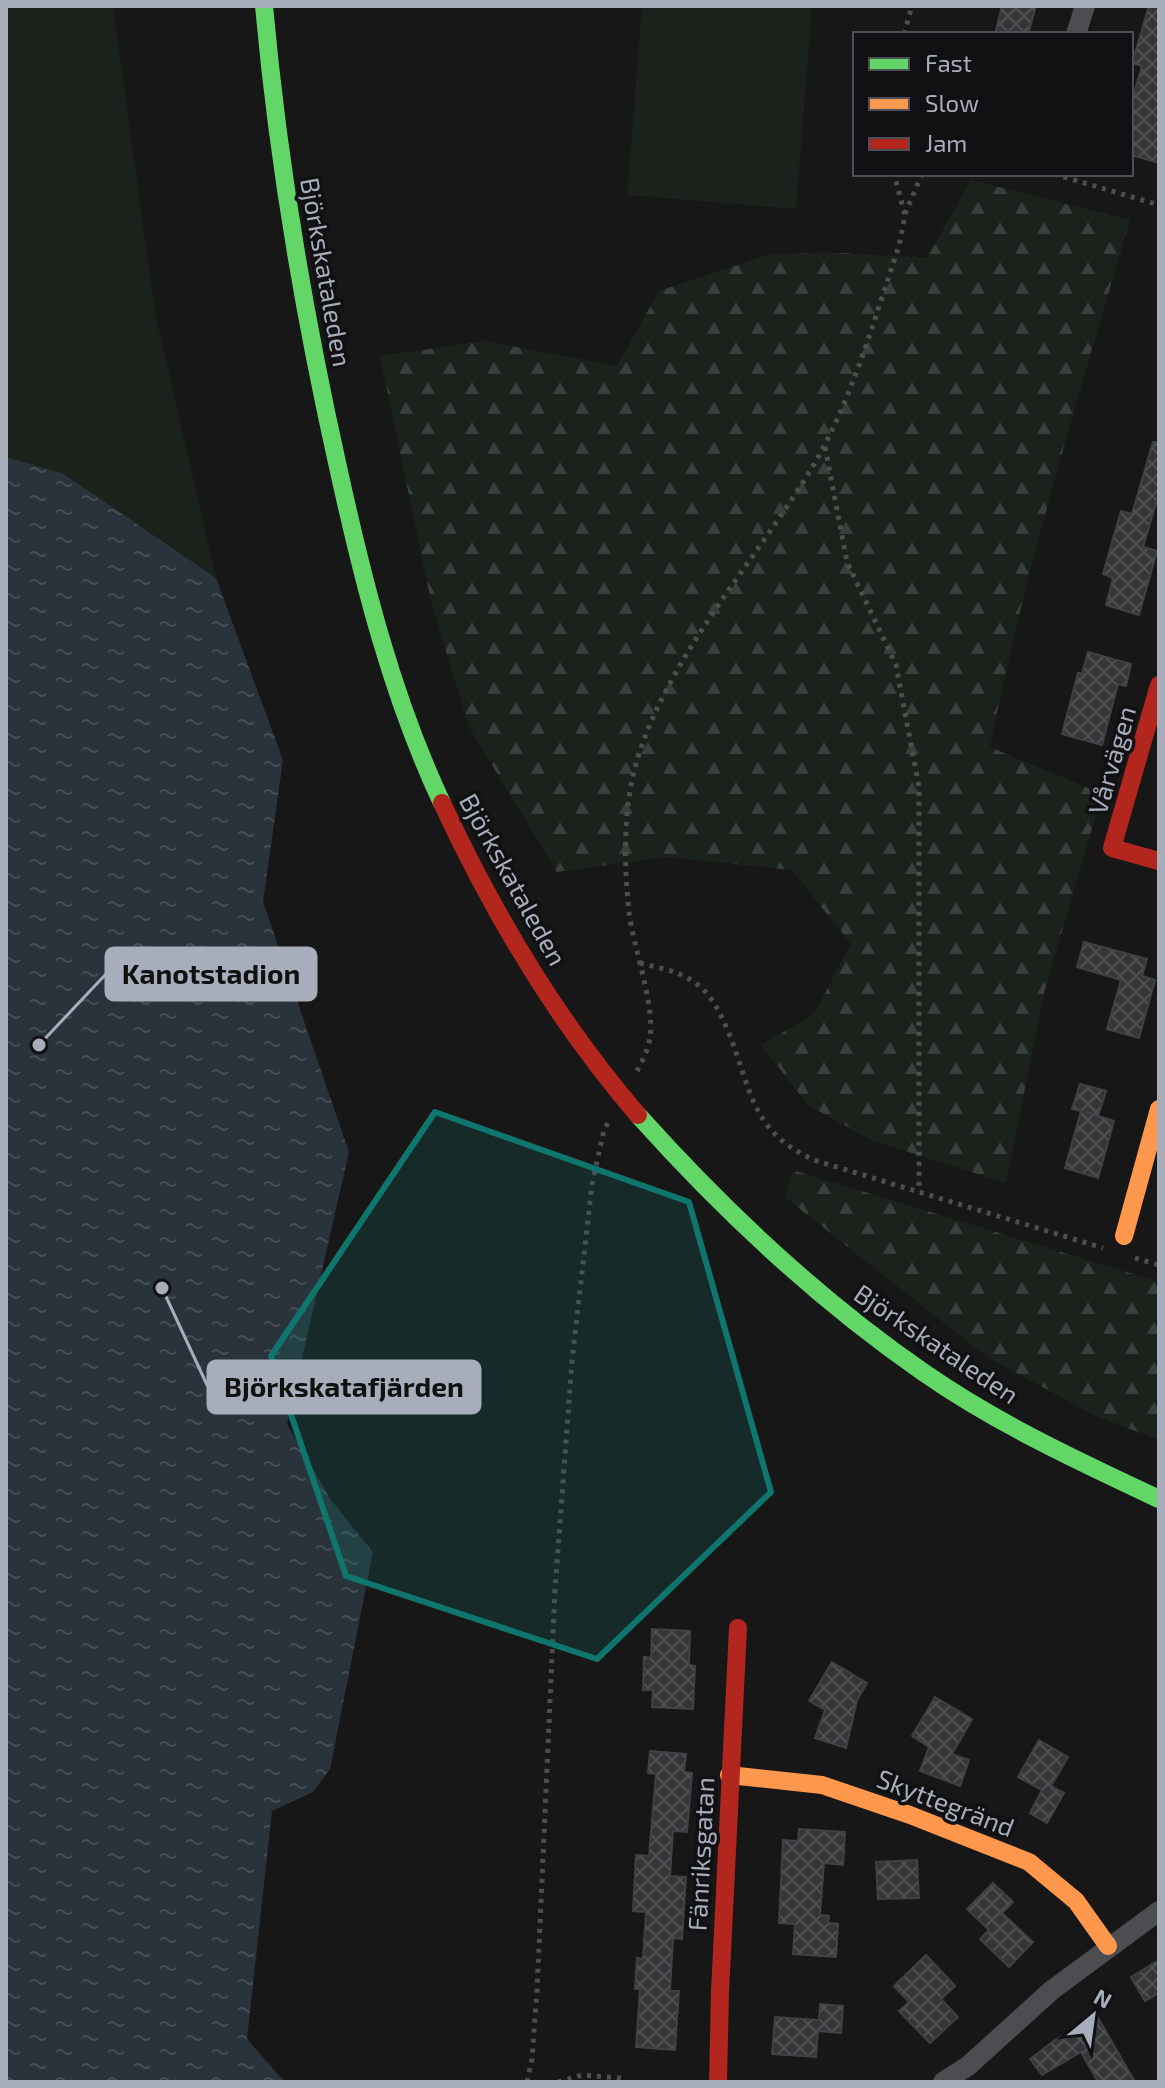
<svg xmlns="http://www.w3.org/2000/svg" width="1165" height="2088" font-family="'Exo 2',sans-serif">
  <defs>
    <pattern id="forest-firs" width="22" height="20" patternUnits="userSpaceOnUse" patternTransform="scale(2)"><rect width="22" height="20" fill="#1b221c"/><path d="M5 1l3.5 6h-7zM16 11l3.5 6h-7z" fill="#393f3b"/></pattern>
    <pattern id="water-ripples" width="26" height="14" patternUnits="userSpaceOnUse" patternTransform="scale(2)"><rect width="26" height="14" fill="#29333b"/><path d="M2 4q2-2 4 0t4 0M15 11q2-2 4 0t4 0" fill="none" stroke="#454e55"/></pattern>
    <pattern id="building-cross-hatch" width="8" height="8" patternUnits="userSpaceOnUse" patternTransform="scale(2)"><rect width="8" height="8" fill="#353537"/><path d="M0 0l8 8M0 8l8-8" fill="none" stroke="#4f5052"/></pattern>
  </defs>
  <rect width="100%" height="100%" fill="#171718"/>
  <!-- green -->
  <g fill="#1b221c">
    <polygon points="6,6 113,6 155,312 216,578 64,474 6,457"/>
    <polygon points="642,6 812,6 796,209 627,195"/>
  </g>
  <!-- forest -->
  <g fill="url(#forest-firs)">
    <path d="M 971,180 L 1130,220 C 1079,394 1025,569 990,747 L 1102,794 L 1044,993 L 1006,1183 L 871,1140 L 808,1105 L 761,1045 L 814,1014 L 851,944 L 792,870 L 666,857 L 557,872 L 469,727 L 431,601 L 380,356 L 486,341 L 617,366 L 659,291 L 771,254 L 840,253 L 927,258 Z"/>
    <polygon points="793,1170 1159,1282 1159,1440 1094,1415 987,1357 785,1197"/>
  </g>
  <!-- water -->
  <polygon fill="url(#water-ripples)" points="6,457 64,474 216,578 283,760 263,902 349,1152 287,1424 331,1500 373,1552 330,1769 313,1792 272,1811 247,2039 285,2082 6,2082"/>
  <!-- building -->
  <g fill="url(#building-cross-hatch)" stroke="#404144" stroke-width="2">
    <polygon points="1002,6 1036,6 1028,34 995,34"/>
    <polygon points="1149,6 1159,6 1159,163 1131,155 1131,104 1142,66 1132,63"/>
    <polygon points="1153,442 1159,442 1159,493 1143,547 1157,551 1139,615 1106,605 1113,578 1103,574 1121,511 1132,514"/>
    <polygon points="1088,652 1131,664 1126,686 1118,684 1102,745 1062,734 1078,673 1082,674"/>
    <polygon points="1084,942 1147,959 1142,976 1155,980 1139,1038 1107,1029 1121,980 1077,967"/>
    <polygon points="1080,1084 1106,1091 1098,1116 1086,1112 1114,1121 1098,1178 1065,1168 1081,1111 1072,1109"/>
    <polygon points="652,1629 690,1631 689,1665 695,1666 693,1709 652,1707 653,1690 643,1690 644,1657 651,1658"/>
    <polygon points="832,1662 867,1683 857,1700 846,1748 815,1738 825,1710 809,1701"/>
    <polygon points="935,1697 972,1719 952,1754 969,1760 960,1786 920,1771 929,1747 912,1736"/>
    <polygon points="1039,1740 1068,1757 1051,1786 1064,1793 1047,1823 1030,1813 1042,1790 1018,1777"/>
    <polygon points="650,1751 686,1754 684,1772 692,1773 687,1832 673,1831 670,1876 686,1877 682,1939 673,1938 670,1991 679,1991 675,2050 636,2047 640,1989 635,1989 637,1958 643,1959 646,1912 633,1911 636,1855 649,1856 656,1774 648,1773"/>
    <polygon points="799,1829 845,1832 843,1865 824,1863 820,1915 829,1916 828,1923 838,1924 836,1957 793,1954 795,1924 779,1923 783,1840 798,1841"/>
    <polygon points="917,1860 919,1898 878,1899 876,1862"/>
    <polygon points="993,1883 1013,1902 1002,1913 1033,1942 1009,1967 980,1939 989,1930 967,1909"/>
    <polygon points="926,1955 955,1986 941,1999 958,2017 930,2043 899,2011 909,2002 894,1986"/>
    <polygon points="1159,1960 1159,1993 1145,2001 1131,1977"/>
    <polygon points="820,2004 843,2006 841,2033 818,2031 816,2057 772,2054 775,2017 819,2020"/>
    <polygon points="1097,2016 1135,2082 1098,2082 1081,2052 1042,2075 1030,2059 1055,2040"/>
  </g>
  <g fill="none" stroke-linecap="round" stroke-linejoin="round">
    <!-- path -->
    <g stroke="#4d4e52" stroke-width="5" stroke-dasharray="4 6" stroke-linecap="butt">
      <polyline points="904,34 912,6"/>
      <polyline points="1054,174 1159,205"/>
      <polyline points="905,214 922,174"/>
      <polyline points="825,447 847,562 896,665 919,787 919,1192"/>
      <path d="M 640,963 C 659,968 681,971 698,985 C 713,997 720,1013 728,1031 C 752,1090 750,1131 814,1160 L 1103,1248"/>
      <path d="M 637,1071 C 642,1062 649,1048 650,1037 C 655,1005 633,946 629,912 C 624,864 623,814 635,767 C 664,662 753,564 810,471 C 852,402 873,322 899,246 L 905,215 L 894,174"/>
      <polyline points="1135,1258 1159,1265"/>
      <polyline points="527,2082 532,2059 537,1991 555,1590 572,1361 592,1184 604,1130 608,1123"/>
      <polyline points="558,2082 582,2075 620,2078 624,2079 624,2082"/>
    </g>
    <!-- street -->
    <g stroke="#4b4d51" stroke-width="20">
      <polyline points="1076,34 1085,6"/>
      <polyline points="943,2082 968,2066 1052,1990 1159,1911"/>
    </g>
    <!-- fast -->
    <g stroke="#63d668" stroke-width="18">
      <path d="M 264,6 C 278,162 304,315 338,467 C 363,581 392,697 442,803"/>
      <path d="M 638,1115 C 724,1211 816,1298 923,1372 C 996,1423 1078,1461 1159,1499"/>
    </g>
    <!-- slow -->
    <g stroke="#ff974d" stroke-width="18">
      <polyline points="1124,1236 1159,1109"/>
      <polyline points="729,1775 822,1785 910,1815 1029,1862 1076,1901 1108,1946"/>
    </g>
    <!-- jam -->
    <g stroke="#b3261e" stroke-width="18">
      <polyline points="1159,685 1112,848 1159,861"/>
      <path d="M 442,803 C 494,915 557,1021 638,1115"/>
      <polyline points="718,2082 720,1992 738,1628"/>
    </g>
  </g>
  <!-- marked area -->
  <path fill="#0f766e" fill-opacity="0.2" stroke="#0f766e" stroke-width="6" stroke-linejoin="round" d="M 435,1112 L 689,1202 L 771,1492 L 597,1659 L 346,1576 L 271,1356 Z"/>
  <g text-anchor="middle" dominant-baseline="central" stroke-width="7" stroke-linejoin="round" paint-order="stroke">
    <!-- street labels -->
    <g font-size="26" fill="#a7adba" stroke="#111114">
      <text transform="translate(327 272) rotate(80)">Björkskataleden</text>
      <text transform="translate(1111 760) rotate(-74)">Vårvägen</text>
      <text transform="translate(514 879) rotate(61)">Björkskataleden</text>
      <text transform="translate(937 1343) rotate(34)">Björkskataleden</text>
      <text transform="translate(946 1802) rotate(21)">Skyttegränd</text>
      <text transform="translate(700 1854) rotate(-87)">Fänriksgatan</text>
    </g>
  </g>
  <!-- callouts -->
  <path fill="none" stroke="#a7adba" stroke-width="3" d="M39 1045L106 974M162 1288L208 1387"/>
  <g fill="#a7adba" stroke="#111114" stroke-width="3">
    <circle cx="39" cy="1045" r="8"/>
    <circle cx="162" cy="1288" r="8"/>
  </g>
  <g fill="#a7adba" stroke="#a7adba" stroke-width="3">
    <rect x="106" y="948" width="210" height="52" rx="8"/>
    <rect x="208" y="1361" width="272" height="52" rx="8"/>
  </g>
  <g font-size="28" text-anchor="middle" font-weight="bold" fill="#111">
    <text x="211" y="984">Kanotstadion</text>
    <text x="344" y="1397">Björkskatafjärden</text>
  </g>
  <!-- border -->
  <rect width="1165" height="2088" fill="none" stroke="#a7adba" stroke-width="16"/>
  <!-- legend -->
  <rect x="853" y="32" width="280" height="144" fill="#111114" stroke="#4d4f56" stroke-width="2"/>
  <rect x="869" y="58" width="40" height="12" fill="#63d668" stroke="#4d4f56" stroke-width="2"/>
  <text x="925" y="72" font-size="24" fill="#a7adba">Fast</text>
  <rect x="869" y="98" width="40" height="12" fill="#ff974d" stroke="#4d4f56" stroke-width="2"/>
  <text x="925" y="112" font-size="24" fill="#a7adba">Slow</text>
  <rect x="869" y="138" width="40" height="12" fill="#b3261e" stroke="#4d4f56" stroke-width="2"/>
  <text x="925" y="152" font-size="24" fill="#a7adba">Jam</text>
  <!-- north arrow -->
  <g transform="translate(1093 2016) rotate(29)" stroke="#111114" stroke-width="6" paint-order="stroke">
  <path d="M0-6L14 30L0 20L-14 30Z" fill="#a7adba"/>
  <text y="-12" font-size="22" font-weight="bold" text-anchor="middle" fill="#a7adba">N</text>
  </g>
</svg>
